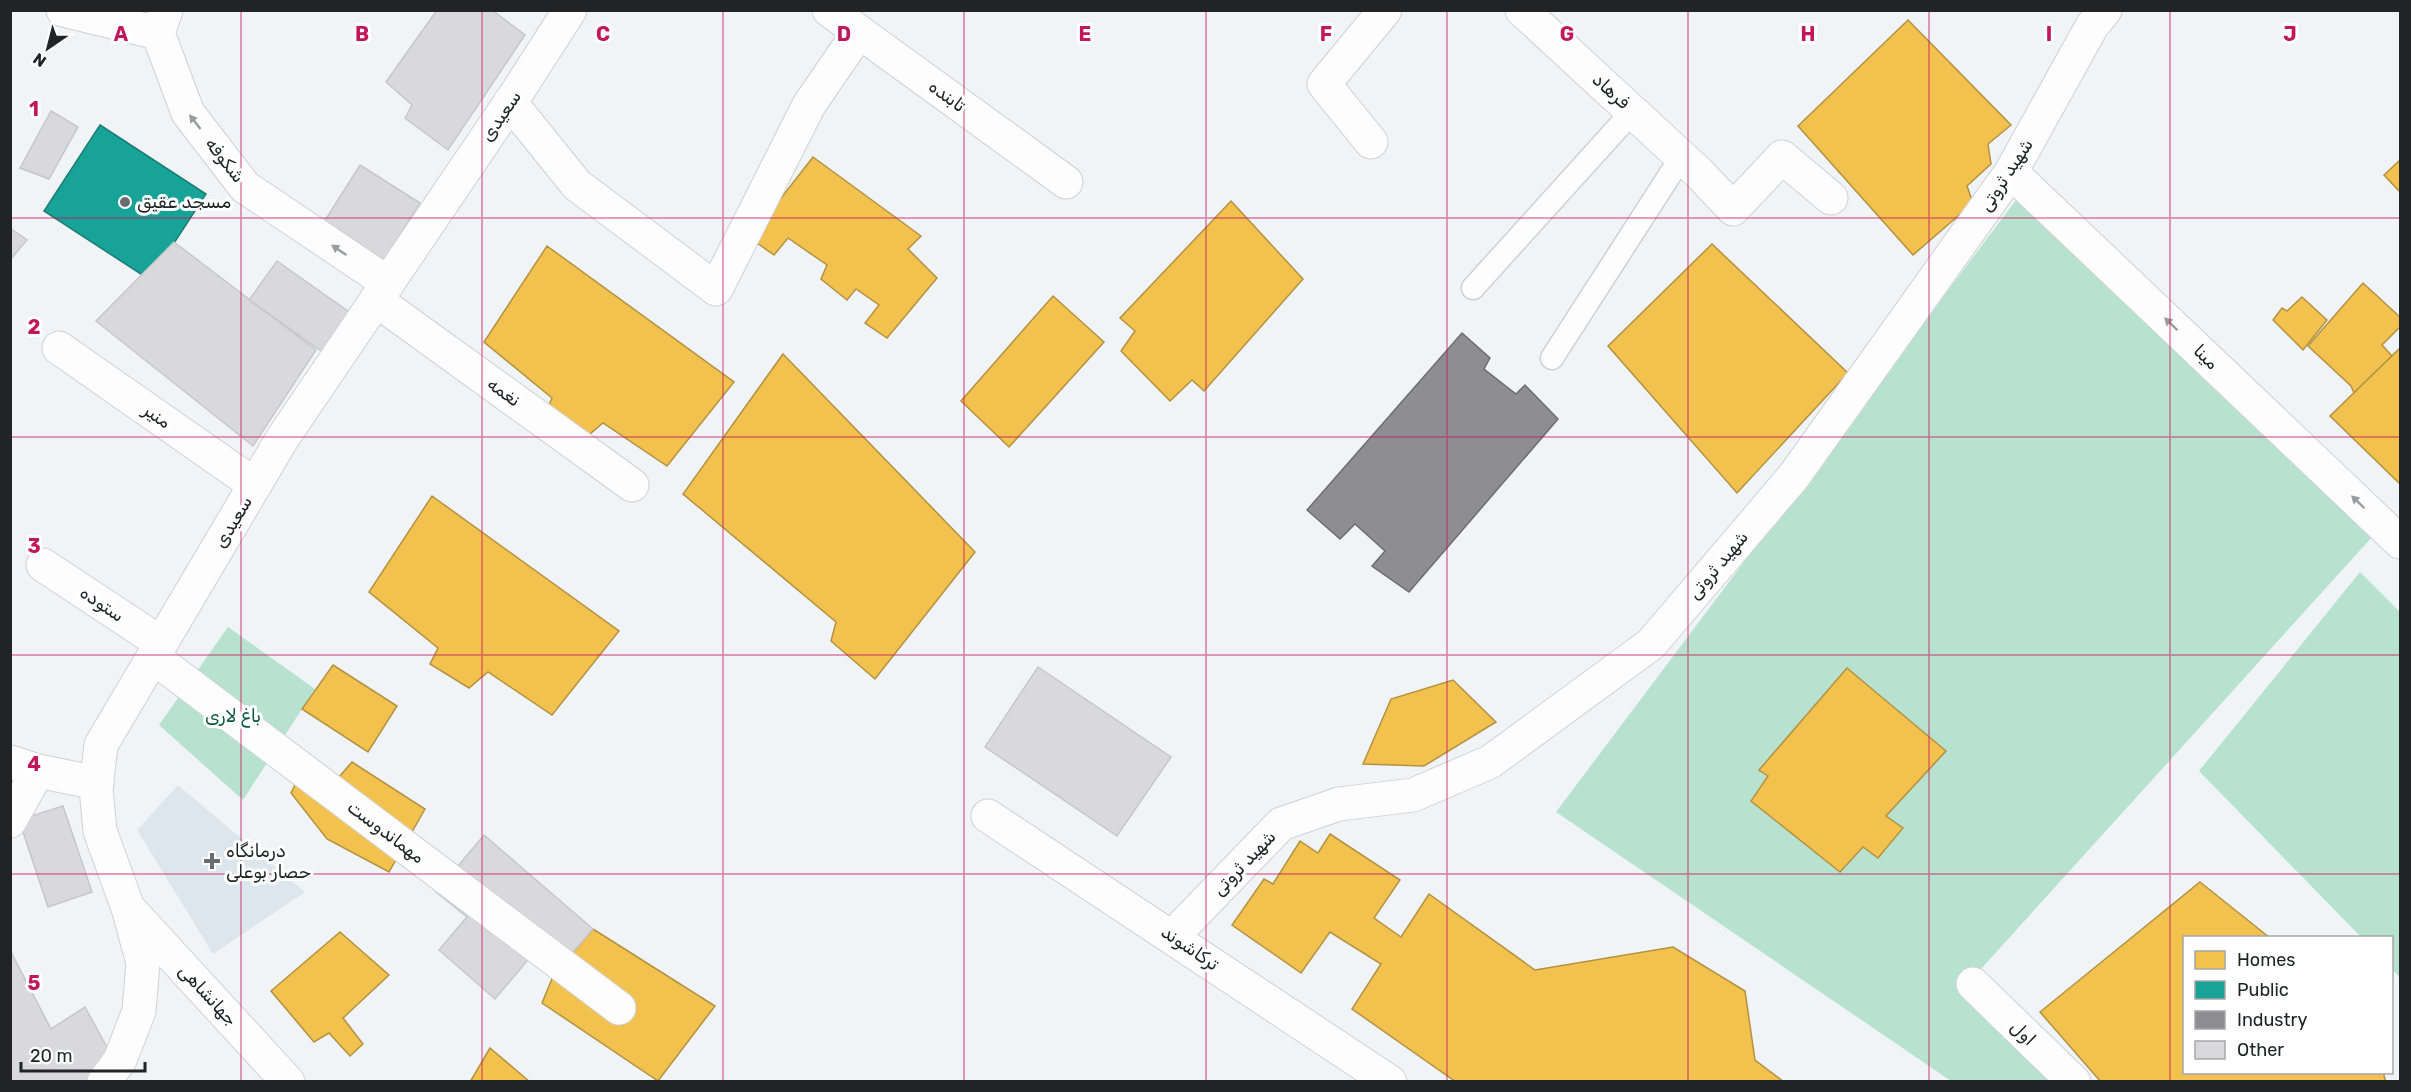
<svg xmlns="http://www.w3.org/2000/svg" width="2411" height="1092" font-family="Rubik,Vazirmatn,sans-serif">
  <rect width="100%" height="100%" fill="#f1f4f7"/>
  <!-- built -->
  <polygon fill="#dee6ed" points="178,785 305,892 213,954 137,830"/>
  <!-- green -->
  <g fill="#b8e2d0">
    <polygon points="2016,200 2373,536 1961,991 2051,1081 1951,1081 1556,812"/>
    <polygon points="2360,572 2400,612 2400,978 2392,969 2392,938 2361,937 2199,771"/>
    <polygon points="228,627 315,689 243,800 159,725"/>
  </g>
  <!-- homes -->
  <g fill="#f2c14e" stroke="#b39242" stroke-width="1.5">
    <polygon points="1908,20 2011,125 1988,144 1991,164 1967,186 1973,203 1913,255 1798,126"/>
    <polygon points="813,157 921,236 908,249 937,278 887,338 865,323 879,305 856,289 847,300 821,279 827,265 788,238 774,255 750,238"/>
    <polygon points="2400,160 2400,192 2384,175"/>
    <polygon points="1231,201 1303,279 1204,391 1192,380 1170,401 1121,351 1135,331 1120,318"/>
    <polygon points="1712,244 1848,373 1737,493 1608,346"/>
    <polygon points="547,246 734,382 667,466 603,423 584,439 545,415 552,398 484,342"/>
    <polygon points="2363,283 2400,317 2400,327 2382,345 2392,356 2354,393 2351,386 2308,346"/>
    <polygon points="1053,296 1104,342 1009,447 961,401"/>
    <polygon points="2302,297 2327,320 2303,350 2273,320 2282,308 2287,311"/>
    <polygon points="2400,348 2400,484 2330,416"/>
    <polygon points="783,354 975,552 875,679 831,641 836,622 683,494"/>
    <polygon points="432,496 619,631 552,715 488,672 469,688 430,664 438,648 369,592"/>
    <polygon points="333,665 397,706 368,752 302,709"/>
    <polygon points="1847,668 1946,751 1886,816 1903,828 1878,858 1863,847 1840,872 1751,801 1768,776 1759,770"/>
    <polygon points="1453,680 1496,722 1424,766 1363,764 1391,699"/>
    <polygon points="352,762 425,809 389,872 327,839 291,793 301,773 332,785"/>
    <polygon points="1330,834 1400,880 1374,918 1401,937 1429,894 1535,970 1673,947 1745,991 1755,1060 1784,1082 1456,1082 1352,1009 1381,964 1330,932 1301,973 1232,925 1264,879 1273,884 1300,841 1318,853"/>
    <polygon points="2200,882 2270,938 2184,938 2184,1072 2383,1072 2386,1082 2101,1082 2040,1012"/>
    <polygon points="593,929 715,1006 658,1081 542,1003 554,974"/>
    <polygon points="340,932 389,975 343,1018 363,1044 350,1056 329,1033 314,1042 271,991"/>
    <polygon points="490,1048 530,1082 470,1082"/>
  </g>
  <!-- public -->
  <polygon fill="#17a398" stroke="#1a7d76" stroke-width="1.5" points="100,125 206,194 150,280 44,211"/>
  <!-- industry -->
  <polygon fill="#8d8d92" stroke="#6d6d71" stroke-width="1.5" points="1462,333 1490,358 1484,369 1516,394 1525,385 1558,419 1409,592 1372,566 1385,551 1355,524 1340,539 1307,510"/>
  <!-- building -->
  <g fill="#d9d8db" stroke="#c7c7c9" stroke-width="1.5">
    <polygon points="437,10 492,10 525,35 448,150 405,118 412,105 386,82"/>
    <polygon points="51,111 78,127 49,179 20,168"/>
    <polygon points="360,165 420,203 384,260 324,222"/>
    <polygon points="10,228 27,240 10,260"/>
    <polygon points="174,242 316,350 253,446 96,321"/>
    <polygon points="277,261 352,314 324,353 249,300"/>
    <polygon points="1038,667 1171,757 1117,836 985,747"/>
    <polygon points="63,806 92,892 48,907 19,820"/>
    <polygon points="484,835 593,929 554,974 532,955 495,999 439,950 467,917 436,892"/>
    <polygon points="10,950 51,1029 85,1007 114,1060 92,1082 10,1082"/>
  </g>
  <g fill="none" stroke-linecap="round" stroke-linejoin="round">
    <!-- service casing -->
    <g stroke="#cfd1d3" stroke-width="25">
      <g id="service">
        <polyline points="1473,288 1633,111"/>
        <polyline points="1552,358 1682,156"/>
      </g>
    </g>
    <!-- minor casing -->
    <g stroke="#cfd1d3" stroke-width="35">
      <g id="minor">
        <polyline points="63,10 158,33"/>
        <polyline points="166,10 158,33 188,113 245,187 388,283"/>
        <polyline points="829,10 1066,182"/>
        <polyline points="1522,10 1699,173 1733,209 1782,157 1831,198 1782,157"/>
        <polyline points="510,102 577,185 716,289 809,105 859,32"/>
        <polyline points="1371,142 1324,84 1385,10"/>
        <polyline points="2011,172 2400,542"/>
        <polyline points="376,300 632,485"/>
        <polyline points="59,348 255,485"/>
        <polyline points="43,565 161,643"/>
        <polyline points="153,657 619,1008"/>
        <polyline points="10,762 38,771 97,783"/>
        <polyline points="988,816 1390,1082"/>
        <polyline points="10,821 38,771"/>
        <polyline points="131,911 288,1082"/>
        <polyline points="1173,936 1281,824 1339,804 1413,795 1490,762 1651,644 1794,476 2011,172 2092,26 2105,10"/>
        <polyline points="1973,984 2074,1082"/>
        <polyline points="104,1082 120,1060 139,1011 143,963 128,908 100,831 96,788 101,745 282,439 516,94 570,10"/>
      </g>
    </g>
    <!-- service -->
    <use href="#service" stroke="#fdfdfe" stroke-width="22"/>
    <!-- minor -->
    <use href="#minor" stroke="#fdfdfe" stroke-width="33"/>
  </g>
  <!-- one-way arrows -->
  <defs><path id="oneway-solid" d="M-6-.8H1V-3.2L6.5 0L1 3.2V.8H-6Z" transform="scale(1.5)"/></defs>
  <g fill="#9a9b9c">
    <use href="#oneway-solid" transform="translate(195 122) rotate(-128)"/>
    <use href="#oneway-solid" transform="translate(339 250) rotate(-146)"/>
    <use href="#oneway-solid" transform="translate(2171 324) rotate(-136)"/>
    <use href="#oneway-solid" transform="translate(2358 502) rotate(-136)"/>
  </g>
  <!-- grid -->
  <path fill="none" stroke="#c2185b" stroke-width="1.5" stroke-opacity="0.55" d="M 241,10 L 241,1082M 482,10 L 482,1082M 723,10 L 723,1082M 964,10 L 964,1082M 1206,10 L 1206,1082M 1447,10 L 1447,1082M 1688,10 L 1688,1082M 1929,10 L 1929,1082M 2170,10 L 2170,1082M 10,218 L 2400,218M 10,437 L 2400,437M 10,655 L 2400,655M 10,874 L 2400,874"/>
  <!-- markers -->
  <g fill="#6a6c6e" stroke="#fff" stroke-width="2">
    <circle cx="125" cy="202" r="6"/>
    <path d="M209 852h6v6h6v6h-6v6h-6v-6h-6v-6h6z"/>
  </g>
  <g text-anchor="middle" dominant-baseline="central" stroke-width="6" stroke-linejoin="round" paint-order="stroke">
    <!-- street labels -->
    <g font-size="18" fill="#212325" stroke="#fff">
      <text transform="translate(1611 91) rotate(42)">فرهاد</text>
      <text transform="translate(947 96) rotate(36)">تابنده</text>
      <text transform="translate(501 116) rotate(-56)">سعیدی</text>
      <text transform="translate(225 160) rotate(52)">شکوفه</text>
      <text transform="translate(2006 175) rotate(-57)">شهید ثروتی</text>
      <text transform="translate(2206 357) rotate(44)">مینا</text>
      <text transform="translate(504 392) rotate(36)">نغمه</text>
      <text transform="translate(157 416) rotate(35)">منیر</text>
      <text transform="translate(233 522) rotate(-59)">سعیدی</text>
      <text transform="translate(1718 565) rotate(-50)">شهید ثروتی</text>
      <text transform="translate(102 604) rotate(34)">ستوده</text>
      <text transform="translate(386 832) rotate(37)">مهماندوست</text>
      <text transform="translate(1244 863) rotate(-46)">شهید ثروتی</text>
      <text transform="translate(1190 948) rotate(34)">ترکاشوند</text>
      <text transform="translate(208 995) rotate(47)">جهانشاهی</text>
      <text transform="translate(2023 1033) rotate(44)">اول</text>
    </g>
    <!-- poi labels -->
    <g font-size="18" fill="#212325" stroke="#fff" text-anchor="start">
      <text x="137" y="202">مسجد عقیق</text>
      <text x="226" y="851">درمانگاه<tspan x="226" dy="21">حصار بوعلی</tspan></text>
    </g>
    <!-- park labels -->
    <g font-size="18" fill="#0e593e" stroke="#fff">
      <text x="233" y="716">باغ لاری</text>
    </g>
  </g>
  <g font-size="20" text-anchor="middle" font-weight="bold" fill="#c2185b" stroke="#fff" stroke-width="6" stroke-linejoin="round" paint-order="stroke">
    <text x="121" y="41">A</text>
    <text x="362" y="41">B</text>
    <text x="603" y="41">C</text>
    <text x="844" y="41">D</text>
    <text x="1085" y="41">E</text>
    <text x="1326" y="41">F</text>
    <text x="1567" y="41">G</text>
    <text x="1808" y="41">H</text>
    <text x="2049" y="41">I</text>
    <text x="2290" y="41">J</text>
    <text x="34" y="116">1</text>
    <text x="34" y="334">2</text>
    <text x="34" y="553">3</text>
    <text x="34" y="771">4</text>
    <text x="34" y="990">5</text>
  </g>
  <!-- border -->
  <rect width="2411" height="1092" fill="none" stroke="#212325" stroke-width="24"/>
  <!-- legend -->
  <rect x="2183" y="936" width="210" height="138" fill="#ffffff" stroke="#a6a7a8" stroke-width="1.5"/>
  <rect x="2195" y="951" width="30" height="18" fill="#f2c14e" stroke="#a6a7a8" stroke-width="1.5"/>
  <text x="2237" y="966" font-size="18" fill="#212325">Homes</text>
  <rect x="2195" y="981" width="30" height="18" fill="#17a398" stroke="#a6a7a8" stroke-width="1.5"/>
  <text x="2237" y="996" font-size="18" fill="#212325">Public</text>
  <rect x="2195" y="1011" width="30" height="18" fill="#8d8d92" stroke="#a6a7a8" stroke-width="1.5"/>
  <text x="2237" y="1026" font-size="18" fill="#212325">Industry</text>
  <rect x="2195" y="1041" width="30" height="18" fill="#d9d8db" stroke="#a6a7a8" stroke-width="1.5"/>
  <text x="2237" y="1056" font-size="18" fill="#212325">Other</text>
  <!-- north arrow -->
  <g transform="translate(48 48) rotate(215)" stroke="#ffffff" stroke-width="4.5" paint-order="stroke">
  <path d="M0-4.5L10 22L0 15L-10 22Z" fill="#212325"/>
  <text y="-9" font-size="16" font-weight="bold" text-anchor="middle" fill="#212325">N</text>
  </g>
  <!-- scale -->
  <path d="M21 1062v9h124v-9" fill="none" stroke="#212325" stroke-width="3"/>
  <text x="30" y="1062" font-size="18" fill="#212325" stroke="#ffffff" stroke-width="4.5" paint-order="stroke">20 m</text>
</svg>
